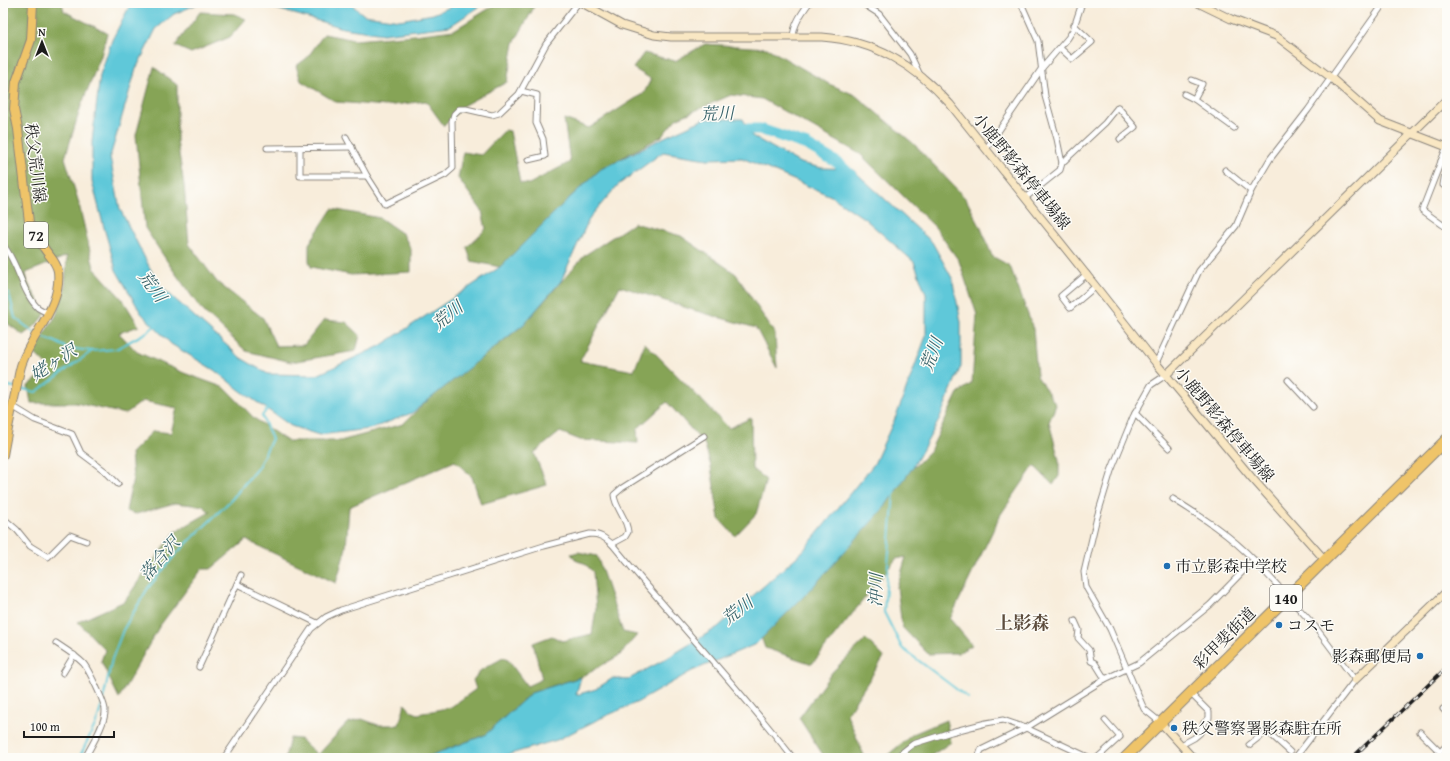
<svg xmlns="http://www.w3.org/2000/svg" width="1450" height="761" font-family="'Gentium Book Plus','Noto Serif JP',serif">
  <rect width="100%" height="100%" fill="#fdfcf7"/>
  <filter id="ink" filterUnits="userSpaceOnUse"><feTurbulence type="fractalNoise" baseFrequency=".025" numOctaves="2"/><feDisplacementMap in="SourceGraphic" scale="8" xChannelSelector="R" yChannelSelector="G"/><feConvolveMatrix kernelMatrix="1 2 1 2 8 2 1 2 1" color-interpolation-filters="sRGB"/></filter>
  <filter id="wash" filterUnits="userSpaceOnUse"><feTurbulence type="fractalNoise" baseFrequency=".012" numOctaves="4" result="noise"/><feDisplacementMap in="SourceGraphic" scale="16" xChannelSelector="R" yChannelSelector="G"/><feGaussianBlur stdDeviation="0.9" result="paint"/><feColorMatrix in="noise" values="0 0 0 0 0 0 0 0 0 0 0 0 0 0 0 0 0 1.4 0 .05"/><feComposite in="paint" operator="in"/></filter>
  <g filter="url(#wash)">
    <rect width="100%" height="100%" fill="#f8eddb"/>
    <!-- forest -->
    <g fill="#86a457" stroke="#51603a">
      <polygon points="3,3 62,3 64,11 107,33 101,56 81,106 65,158 78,200 94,268 123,300 139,326 119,333 137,352 184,373 225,388 254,418 287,441 340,441 403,424 430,398 522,326 585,255 634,223 681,236 736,274 775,334 777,368 756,328 693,310 620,286 580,361 634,371 645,343 729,428 751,418 752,469 766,480 756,514 735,536 719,519 711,467 705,445 667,402 637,429 638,443 580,440 560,432 534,453 547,485 481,504 472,477 455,461 349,507 346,548 336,583 246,540 211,569 202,569 159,627 119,698 101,661 105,650 78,622 125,601 142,576 175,532 210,512 203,506 175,503 136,514 126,511 133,478 131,453 153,431 171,433 177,408 143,401 125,414 76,403 31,403 28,386 50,368 32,351 56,316 65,289 67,256 26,273 28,283 46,313 34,327 23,335 3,320 3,47 5,47 7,32"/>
      <polygon points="498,3 535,3 532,11 514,43 507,82 464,105 444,126 426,101 386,106 336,102 301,81 296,66 307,58 324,34 355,40 414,35 454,30"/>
      <polygon points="200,12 234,14 246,19 230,37 191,53 175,46"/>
      <polygon points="705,44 767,48 829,84 855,95 914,144 966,199 981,228 992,256 1010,266 1033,328 1037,376 1056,405 1049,422 1059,460 1059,476 1053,485 1034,466 1001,514 950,619 972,645 958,653 928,654 902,627 897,587 906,557 896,559 812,664 765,648 759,631 846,535 930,451 958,393 972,383 977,315 959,261 935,227 860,154 762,99 731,95 676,119 662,136 601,169 564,203 500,267 471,261 467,247 486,229 482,211 458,178 463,152 481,155 505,130 510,131 520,183 529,184 570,162 564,119 589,128 644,93 651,79 633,68 644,53 675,61"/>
      <polygon points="154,67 177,85 177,141 184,185 189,244 217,282 263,318 276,346 304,345 324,320 346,322 360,335 356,351 291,362 246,351 201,309 173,270 145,228 136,135"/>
      <polygon points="332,209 380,218 403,234 411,249 411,272 351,275 311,267 309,261 309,244"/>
      <polygon points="578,552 597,556 623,632 637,635 620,655 581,677 531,693 485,735 424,758 285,758 290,738 300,739 318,755 347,723 362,719 378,725 399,725 405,704 411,711 418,714 451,707 476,689 473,680 481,670 503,658 508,660 527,686 542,679 533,643 552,636 562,641 592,634 596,609 593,572 584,563 577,561 571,554"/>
      <polygon points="866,639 884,657 847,714 865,758 825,758 799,718 833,671"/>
      <polygon points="946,720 951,742 928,758 884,758 913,734"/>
    </g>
    <!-- water -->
    <g fill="#5ec8d9" stroke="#3d727a">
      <polygon points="131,3 200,3 174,14 156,29 136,69 110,157 120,209 158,284 241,358 268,374 317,375 380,346 500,267 564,203 601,169 667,136 704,119 743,119 752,136 800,163 822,168 852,169 932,242 952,278 961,322 961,366 938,422 913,467 883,509 810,590 756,644 692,671 638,702 599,719 557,740 497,758 424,758 485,735 531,693 581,677 576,695 596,689 613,678 627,680 664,660 718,627 803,551 874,464 897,414 926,336 926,294 914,262 865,219 831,196 742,158 707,159 663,152 618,185 590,217 561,281 524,324 412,413 370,429 319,435 291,426 241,391 214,370 171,344 141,313 116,270 103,224 92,181 92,142 100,75 112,40"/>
      <polygon points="256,3 354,3 352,5 364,15 400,20 433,14 460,3 482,3 479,7 450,26 383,34 343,28"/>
    </g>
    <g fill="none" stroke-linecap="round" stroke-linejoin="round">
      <!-- stream -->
      <g stroke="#5ec8d9" stroke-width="2">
        <polyline points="3,292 9,293 15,318 35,333"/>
        <polyline points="39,336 56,342 67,348 92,351 116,349 147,332 155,326"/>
        <polyline points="3,385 14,387"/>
        <polyline points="18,388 36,392 92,351"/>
        <polyline points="894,492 884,612 902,648 968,698"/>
        <polyline points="103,700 112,659 123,630 148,588 175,555 232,499 258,467 272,439 262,416 268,408"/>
        <polyline points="79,758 97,721 102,704"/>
      </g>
      <!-- river -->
      <polyline stroke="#5ec8d9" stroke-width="11" points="734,129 760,129 807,145 838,163 855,179"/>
    </g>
  </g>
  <g filter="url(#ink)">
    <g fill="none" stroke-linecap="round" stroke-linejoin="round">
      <!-- street casing -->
      <g stroke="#8a847c" stroke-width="7">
        <g id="street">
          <polyline points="862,3 879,14 910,54 920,75"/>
          <polyline points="1021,3 1038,41 1045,96 1057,139 1062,163 1060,170 1025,198"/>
          <path d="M 793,37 C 794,24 801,14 809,3"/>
          <polyline points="1060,48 1072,59 1092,42 1074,25"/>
          <polyline points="1192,80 1202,84 1194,99"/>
          <polyline points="521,91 537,95 536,123 543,139 545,156 528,160"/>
          <polyline points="1184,94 1194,99 1234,128"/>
          <polyline points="346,137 367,176 385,204 445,175 453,168 452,121 454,114 459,109 466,109 492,115 499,113 519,94 546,44 578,3"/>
          <polyline points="1447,146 1422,210 1447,228"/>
          <polyline points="267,148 352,147"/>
          <polyline points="300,148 300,176 367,176"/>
          <polyline points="986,149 1042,68 1068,38 1073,30 1082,3"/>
          <polyline points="1441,161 1446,167 1443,185 1447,188"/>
          <polyline points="1062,163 1105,123 1118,107 1135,127 1120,139"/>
          <polyline points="1225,170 1251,191"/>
          <path d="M 3,245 C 18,262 22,293 38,308 C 41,310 46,312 49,313"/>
          <polyline points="1087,274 1061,296 1070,308 1096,286"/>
          <polyline points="1156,363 1199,271 1236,226 1251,191 1270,159 1308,110 1384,3"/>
          <polyline points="1288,380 1313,407"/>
          <polyline points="12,406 35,420 72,434 81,453 105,471 118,484"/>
          <polyline points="1135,413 1169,448"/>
          <path d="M 1173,499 C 1202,517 1230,535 1254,560"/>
          <polyline points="3,518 17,530 30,546 48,557 70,535 86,541"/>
          <path d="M 612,544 L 625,537 L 628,532 C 627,518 615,508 614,495 L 622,488 L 704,436"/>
          <polyline points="237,584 317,623"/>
          <polyline points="1075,621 1079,630 1078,638 1089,650 1091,661 1095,663 1105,679"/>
          <path d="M 56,643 C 65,649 75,655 83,663 C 88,668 105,703 105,710 C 106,723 91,746 85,758"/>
          <polyline points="199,667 241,575"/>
          <polyline points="63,673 74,655"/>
          <polyline points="1443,709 1447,713"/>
          <polyline points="1160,722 1144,709 1110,629 1086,587 1084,572 1097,517 1111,471 1133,417 1151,385 1166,375"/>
          <polyline points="1420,732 1440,752 1447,745"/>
          <polyline points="1181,745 1194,738 1200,733 1203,724 1209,718 1209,712 1190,693"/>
          <polyline points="1249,745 1267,731 1290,752"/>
          <path d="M 224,758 L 311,629 L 326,617 L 341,610 L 544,546 L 590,534 C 600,534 605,538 612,544 C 671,616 736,684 793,758"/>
          <polyline points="895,758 913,744 951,732 986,723 1003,720 1026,728 1090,758"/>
          <polyline points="978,758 981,750 1026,728 1105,679 1139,663 1210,605 1254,560 1313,624 1355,680 1295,758"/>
          <polyline points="1097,758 1120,737 1105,720"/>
        </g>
      </g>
      <!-- secondary casing -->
      <g stroke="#8a847c" stroke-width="9">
        <g id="secondary">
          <path d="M 582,3 L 622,25 L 654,35 L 671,37 L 822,37 C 875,41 915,65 950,104 L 1097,288 L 1156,363 L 1252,478 L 1325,560"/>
          <polyline points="1198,3 1231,19 1276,36 1330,77 1380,121 1447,147"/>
          <polyline points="1166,375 1447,99"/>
          <polyline points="1355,680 1447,591"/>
          <polyline points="1160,722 1193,758"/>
        </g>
      </g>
      <!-- primary casing -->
      <g stroke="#8a847c" stroke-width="10">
        <path id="primary" d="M 3,455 C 7,433 11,411 16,390 C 18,381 19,371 22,363 C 33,332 62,306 58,271 C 56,261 49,256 44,248 C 38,240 34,231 29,222 L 18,129 L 14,109 L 16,82 L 31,40 L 33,3"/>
      </g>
      <!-- highway casing -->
      <g stroke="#8a847c" stroke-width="12">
        <polyline id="highway" points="1125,758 1447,439"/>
      </g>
      <!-- street -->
      <use href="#street" stroke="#fff" stroke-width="5"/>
      <!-- secondary -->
      <use href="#secondary" stroke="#f9e7c3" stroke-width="7"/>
      <!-- primary -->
      <use href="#primary" stroke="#efc469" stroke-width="8"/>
      <!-- highway -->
      <use href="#highway" stroke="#efc469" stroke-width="10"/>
      <!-- rail casing -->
      <g stroke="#1c1c1c" stroke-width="3.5">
        <polyline id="rail" points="1352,758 1447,667"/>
      </g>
      <!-- rail -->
      <use href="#rail" stroke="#fdfcf7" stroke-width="2" stroke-dasharray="6" stroke-linecap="butt"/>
    </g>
  </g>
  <!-- markers -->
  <g fill="#1f6fb2" stroke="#fdfcf7" stroke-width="1.5">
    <circle cx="1167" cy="566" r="4"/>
    <circle cx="1279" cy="625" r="4"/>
    <circle cx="1420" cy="656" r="4"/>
    <circle cx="1174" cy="728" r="4"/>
  </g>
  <g text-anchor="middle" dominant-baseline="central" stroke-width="3" stroke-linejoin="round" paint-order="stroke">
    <!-- shield labels -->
    <g fill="#fdfcf7" stroke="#605f5e" stroke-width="1">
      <rect x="24" y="222" width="24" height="26" rx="3"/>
      <rect x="1270" y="585" width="32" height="26" rx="3"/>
    </g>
    <g font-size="15" font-weight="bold" fill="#1c1c1c">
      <text x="36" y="235">72</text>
      <text x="1286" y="598">140</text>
    </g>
    <!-- street labels -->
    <g font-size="16" fill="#1c1c1c" stroke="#fdfcf7">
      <text transform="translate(36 163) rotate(83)">秩父荒川線</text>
      <text transform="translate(1022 171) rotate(51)">小鹿野影森停車場線</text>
      <text transform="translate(1225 424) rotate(50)">小鹿野影森停車場線</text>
      <text transform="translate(1224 638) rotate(-45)">彩甲斐街道</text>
    </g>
    <!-- poi labels -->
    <g font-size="16" fill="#1c1c1c" stroke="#fdfcf7" text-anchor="start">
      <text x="1175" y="566">市立影森中学校</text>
      <text x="1287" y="625">コスモ</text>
      <text x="1412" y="656" text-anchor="end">影森郵便局</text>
      <text x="1182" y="728">秩父警察署影森駐在所</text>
    </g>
    <!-- water labels -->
    <g font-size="17" font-style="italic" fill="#366168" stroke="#fdfcf7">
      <text transform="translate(717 113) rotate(-2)">荒川</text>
      <text transform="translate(153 286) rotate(54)">荒川</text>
      <text transform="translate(447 315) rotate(-39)">荒川</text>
      <text transform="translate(931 354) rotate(-69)">荒川</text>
      <text transform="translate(53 362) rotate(-33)">姥ヶ沢</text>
      <text transform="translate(159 558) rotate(-49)">落合沢</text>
      <text transform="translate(875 590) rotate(-88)">沖川</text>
      <text transform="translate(737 610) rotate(-38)">荒川</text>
    </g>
    <!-- quarter labels -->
    <g font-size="18" font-weight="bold" fill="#5d4d3e" stroke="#fdfcf7">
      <text x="1022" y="622">上影森</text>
    </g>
  </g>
  <!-- margin -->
  <rect width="1450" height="761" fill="none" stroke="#fdfcf7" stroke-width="16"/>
  <!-- north arrow -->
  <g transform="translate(42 42)" stroke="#fdfcf7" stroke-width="3" paint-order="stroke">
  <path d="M0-3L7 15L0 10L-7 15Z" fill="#1c1c1c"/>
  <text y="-6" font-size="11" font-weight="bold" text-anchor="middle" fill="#1c1c1c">N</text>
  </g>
  <!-- scale -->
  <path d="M24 731v6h90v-6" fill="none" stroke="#1c1c1c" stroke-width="2"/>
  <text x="30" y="731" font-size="12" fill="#1c1c1c" stroke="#fdfcf7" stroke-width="3" paint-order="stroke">100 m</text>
</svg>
